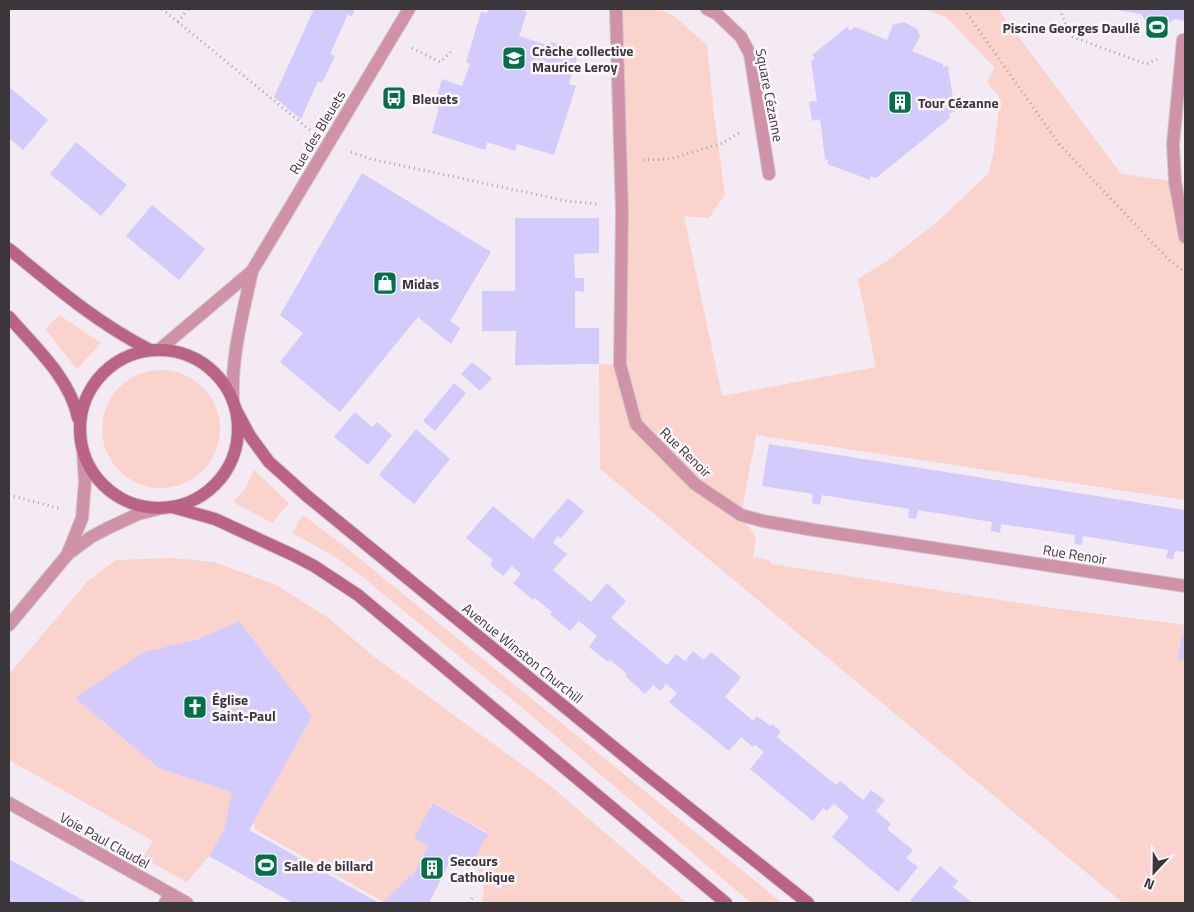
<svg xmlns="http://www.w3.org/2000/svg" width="1194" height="912" font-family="'Titillium Web',sans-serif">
  <rect width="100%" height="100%" fill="#f3eaf3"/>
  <!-- green -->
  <g fill="#fad3cc">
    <polygon points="616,9 659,9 674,16 707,45 714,115 725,194 709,218 684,216 722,396 876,367 858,279 887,261 935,224 989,173 994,150 1000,98 987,82 995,68 946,17 922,9 998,9 1121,174 1185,183 1185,500 756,435 741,515 756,537 753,557 769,560 772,564 1038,606 1185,625 1185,903 1123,903 600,469 599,364 620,365"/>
    <polygon points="59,315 101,343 77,369 45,329"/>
    <circle cx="161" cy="429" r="59"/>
    <polygon points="254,470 289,503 272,523 233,502 245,489"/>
    <polygon points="303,515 348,549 782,903 751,903 526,711 360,575 332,555 292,533"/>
    <polygon points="172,558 214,562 276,585 327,617 377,659 547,783 687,903 482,903 484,884 473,860 488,833 434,803 414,838 428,846 412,877 411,876 384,902 256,830 253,823 312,716 239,621 198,639 144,652 75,698 160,769 232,792 224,830 209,856 187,882 143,858 153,841 9,760 9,674 88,581 116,560"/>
  </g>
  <!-- building -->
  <g fill="#d2cbfc">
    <polygon points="314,9 355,9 352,17 348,14 330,54 335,56 322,83 318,81 301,119 274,97"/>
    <polygon points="489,9 519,9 527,12 519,36 550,46 551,42 579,52 569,84 576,86 554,155 517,144 515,151 487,142 485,150 432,133 439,108 434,106 442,79 462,86 470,64 466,62 481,12 487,13"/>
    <polygon points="1111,9 1185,9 1185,21 1175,19 1155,34 1141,14"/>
    <polygon points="904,22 917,29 920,36 912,51 943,64 943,67 948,66 955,112 949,113 950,118 876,178 871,176 870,180 827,164 829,160 825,159 820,119 812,121 809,102 817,101 811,61 815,58 812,55 847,27 850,31 855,27 887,40 893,25"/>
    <polygon points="9,87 48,120 23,150 9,138"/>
    <polygon points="76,142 127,185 101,216 50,174"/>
    <polygon points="362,173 491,252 450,321 460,328 451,344 418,317 340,412 280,362 303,333 280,315"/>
    <polygon points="152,205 205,249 179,280 126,236"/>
    <polygon points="515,218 599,218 599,253 574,254 575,278 584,278 584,292 575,291 575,328 599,328 599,364 515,365 516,331 482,331 482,291 515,291"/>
    <polygon points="472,362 492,378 480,391 461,374"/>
    <polygon points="454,383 466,393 435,431 423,421"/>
    <polygon points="355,412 372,427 377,422 392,435 368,465 334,437"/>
    <polygon points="416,429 450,459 414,504 379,475"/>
    <polygon points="769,444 1185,510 1185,552 1175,551 1173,559 1166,558 1168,550 1083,536 1082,545 1074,544 1075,535 1001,524 1000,533 991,531 992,522 918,510 916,519 908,518 909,509 822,495 820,505 812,503 813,494 762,486"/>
    <polygon points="568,498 584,511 561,538 558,536 553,543 567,554 553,570 591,602 607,583 626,601 611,618 667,665 676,654 685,661 693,651 704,660 711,652 741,677 725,697 753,721 757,716 770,726 772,724 781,731 777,737 836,785 840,781 863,800 871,790 885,800 876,811 891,824 887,829 913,850 906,858 918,867 898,892 832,837 849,817 839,808 834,804 827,811 823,808 813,821 750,769 764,752 755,745 753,747 741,737 729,751 669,702 677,693 666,684 660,691 653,685 645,694 625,676 627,674 620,668 610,660 608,662 589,647 597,636 579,621 570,631 550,614 552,612 535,598 533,600 513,583 521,574 512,566 503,576 490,565 493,560 466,538 493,506 533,539"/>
    <polygon points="239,621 312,716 249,830 379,903 293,903 209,856 224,830 232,792 160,769 75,698 144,652 198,639"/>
    <polygon points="1182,635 1185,635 1185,660 1178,659"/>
    <polygon points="433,803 488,834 469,869 451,859 429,903 382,903 411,875 412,877 428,846 414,838"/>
    <polygon points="9,859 88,903 9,903"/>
    <polygon points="940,866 958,881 953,887 972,903 913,903 910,901"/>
  </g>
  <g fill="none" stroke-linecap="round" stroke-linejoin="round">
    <!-- lane casing -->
    <g stroke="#cec6ce" stroke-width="14">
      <g id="lane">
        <polyline points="707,9 717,14 741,37 750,54 769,174"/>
        <polyline points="1183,40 1173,144 1175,182 1185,237"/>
        <polyline points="165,903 170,894"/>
      </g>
    </g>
    <!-- street casing -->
    <g stroke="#cec6ce" stroke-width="14">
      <g id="street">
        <polyline points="616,9 622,212 620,365 636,424 695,484 741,515 763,521 814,530 1185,586"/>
        <polyline points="160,349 252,271 409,9"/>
        <path d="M 233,400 C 231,355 243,314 252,271"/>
        <polyline points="68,553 82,518 85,482 83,451"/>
        <polyline points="9,625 68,554 91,537 108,528 138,514 162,508"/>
        <polyline points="9,803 187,903"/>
      </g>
    </g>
    <!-- secondary casing -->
    <g stroke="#cec6ce" stroke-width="14">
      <g id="secondary">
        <path d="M 9,249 C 54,286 97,323 150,350"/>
        <path d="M 9,317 C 35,347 70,378 78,418"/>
        <circle cx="159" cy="429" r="79"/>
        <polyline points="236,410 250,436 269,462 307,496 644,772 808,903"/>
        <polyline points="172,507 215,519 293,555 314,566 358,595 726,903"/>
      </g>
    </g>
    <!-- path -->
    <g stroke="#aca5ac" stroke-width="3" stroke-dasharray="1 4" stroke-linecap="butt">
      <polyline points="162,9 310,130"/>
      <polyline points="964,9 1059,144 1168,259 1185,272"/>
      <polyline points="1060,9 1065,23 1073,37 1146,64 1158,59"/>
      <polyline points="178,22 188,9"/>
      <polyline points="412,48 440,62 453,50"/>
      <polyline points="351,152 371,159 567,201 598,204"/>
      <polyline points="643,160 670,159 723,143 739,133"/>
      <polyline points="9,495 61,509"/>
      <polyline points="469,903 472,898"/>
    </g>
    <!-- lane -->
    <use href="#lane" stroke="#cf92a6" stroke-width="12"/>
    <!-- street -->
    <use href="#street" stroke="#cf92a6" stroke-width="12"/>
    <!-- secondary -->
    <use href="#secondary" stroke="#ba6384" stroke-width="12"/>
  </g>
  <!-- icons -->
  <defs>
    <g id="stadium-square" transform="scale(1.25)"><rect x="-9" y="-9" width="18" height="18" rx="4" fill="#027048" stroke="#fef8fe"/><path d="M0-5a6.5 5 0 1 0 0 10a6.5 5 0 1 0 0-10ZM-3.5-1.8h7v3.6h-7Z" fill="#fff"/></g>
    <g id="school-square" transform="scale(1.25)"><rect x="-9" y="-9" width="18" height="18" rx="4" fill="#027048" stroke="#fef8fe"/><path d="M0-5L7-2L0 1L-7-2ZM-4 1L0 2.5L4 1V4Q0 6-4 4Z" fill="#fff"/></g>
    <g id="bus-square" transform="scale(1.25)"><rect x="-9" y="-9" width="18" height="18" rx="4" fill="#027048" stroke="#fef8fe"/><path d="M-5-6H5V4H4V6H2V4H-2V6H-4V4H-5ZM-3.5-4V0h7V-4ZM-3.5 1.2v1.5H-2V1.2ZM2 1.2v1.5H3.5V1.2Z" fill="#fff"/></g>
    <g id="building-square" transform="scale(1.25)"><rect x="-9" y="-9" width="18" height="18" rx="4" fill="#027048" stroke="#fef8fe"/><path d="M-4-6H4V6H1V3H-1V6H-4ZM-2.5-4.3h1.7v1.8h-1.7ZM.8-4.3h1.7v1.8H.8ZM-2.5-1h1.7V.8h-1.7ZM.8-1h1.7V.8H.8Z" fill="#fff"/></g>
    <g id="shop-square" transform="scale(1.25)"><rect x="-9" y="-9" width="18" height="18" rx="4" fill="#027048" stroke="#fef8fe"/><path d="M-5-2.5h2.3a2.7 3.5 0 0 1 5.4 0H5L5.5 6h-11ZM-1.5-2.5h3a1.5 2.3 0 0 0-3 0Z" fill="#fff"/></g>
    <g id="church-square" transform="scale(1.25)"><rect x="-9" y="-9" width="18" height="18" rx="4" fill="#027048" stroke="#fef8fe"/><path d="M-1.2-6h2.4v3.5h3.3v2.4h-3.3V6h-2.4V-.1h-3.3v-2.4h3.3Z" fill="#fff"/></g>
  </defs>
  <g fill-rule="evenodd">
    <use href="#stadium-square" x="1157" y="27"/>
    <use href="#school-square" x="514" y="58"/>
    <use href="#bus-square" x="394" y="98"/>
    <use href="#building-square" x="900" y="102"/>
    <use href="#shop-square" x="385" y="283"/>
    <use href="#church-square" x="195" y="707"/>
    <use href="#stadium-square" x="266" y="865"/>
    <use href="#building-square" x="432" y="868"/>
  </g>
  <g text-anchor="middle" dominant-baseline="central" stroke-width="5" stroke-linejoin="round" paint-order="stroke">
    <!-- poi labels -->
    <g font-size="14" font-weight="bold" fill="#3a363a" stroke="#fef8fe" text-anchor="start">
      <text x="1140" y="27" text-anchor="end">Piscine Georges Daullé</text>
      <text x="532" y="50">Crèche collective<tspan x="532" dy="16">Maurice Leroy</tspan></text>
      <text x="412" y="98">Bleuets</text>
      <text x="918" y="102">Tour Cézanne</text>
      <text x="402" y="283">Midas</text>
      <text x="212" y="699">Église<tspan x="212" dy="16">Saint-Paul</tspan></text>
      <text x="450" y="860">Secours<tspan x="450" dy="16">Catholique</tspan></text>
      <text x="284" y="865">Salle de billard</text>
    </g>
    <!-- street labels -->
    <g font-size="14" fill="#3a363a" stroke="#fef8fe">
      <text transform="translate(770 95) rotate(79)">Square Cézanne</text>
      <text transform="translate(317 132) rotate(-59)">Rue des Bleuets</text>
      <text transform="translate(686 452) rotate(44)">Rue Renoir</text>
      <text transform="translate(1075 554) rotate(9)">Rue Renoir</text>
      <text transform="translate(523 653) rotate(39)">Avenue Winston Churchill</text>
      <text transform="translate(105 840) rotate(29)">Voie Paul Claudel</text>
    </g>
  </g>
  <!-- border -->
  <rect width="1194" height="912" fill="none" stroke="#3a363a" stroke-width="20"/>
  <!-- north arrow -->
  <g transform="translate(1154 872) rotate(202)" stroke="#fef8fe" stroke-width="4" paint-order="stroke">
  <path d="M0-4L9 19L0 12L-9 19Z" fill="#3a363a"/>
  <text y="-8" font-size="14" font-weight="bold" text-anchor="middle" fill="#3a363a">N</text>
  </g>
</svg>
